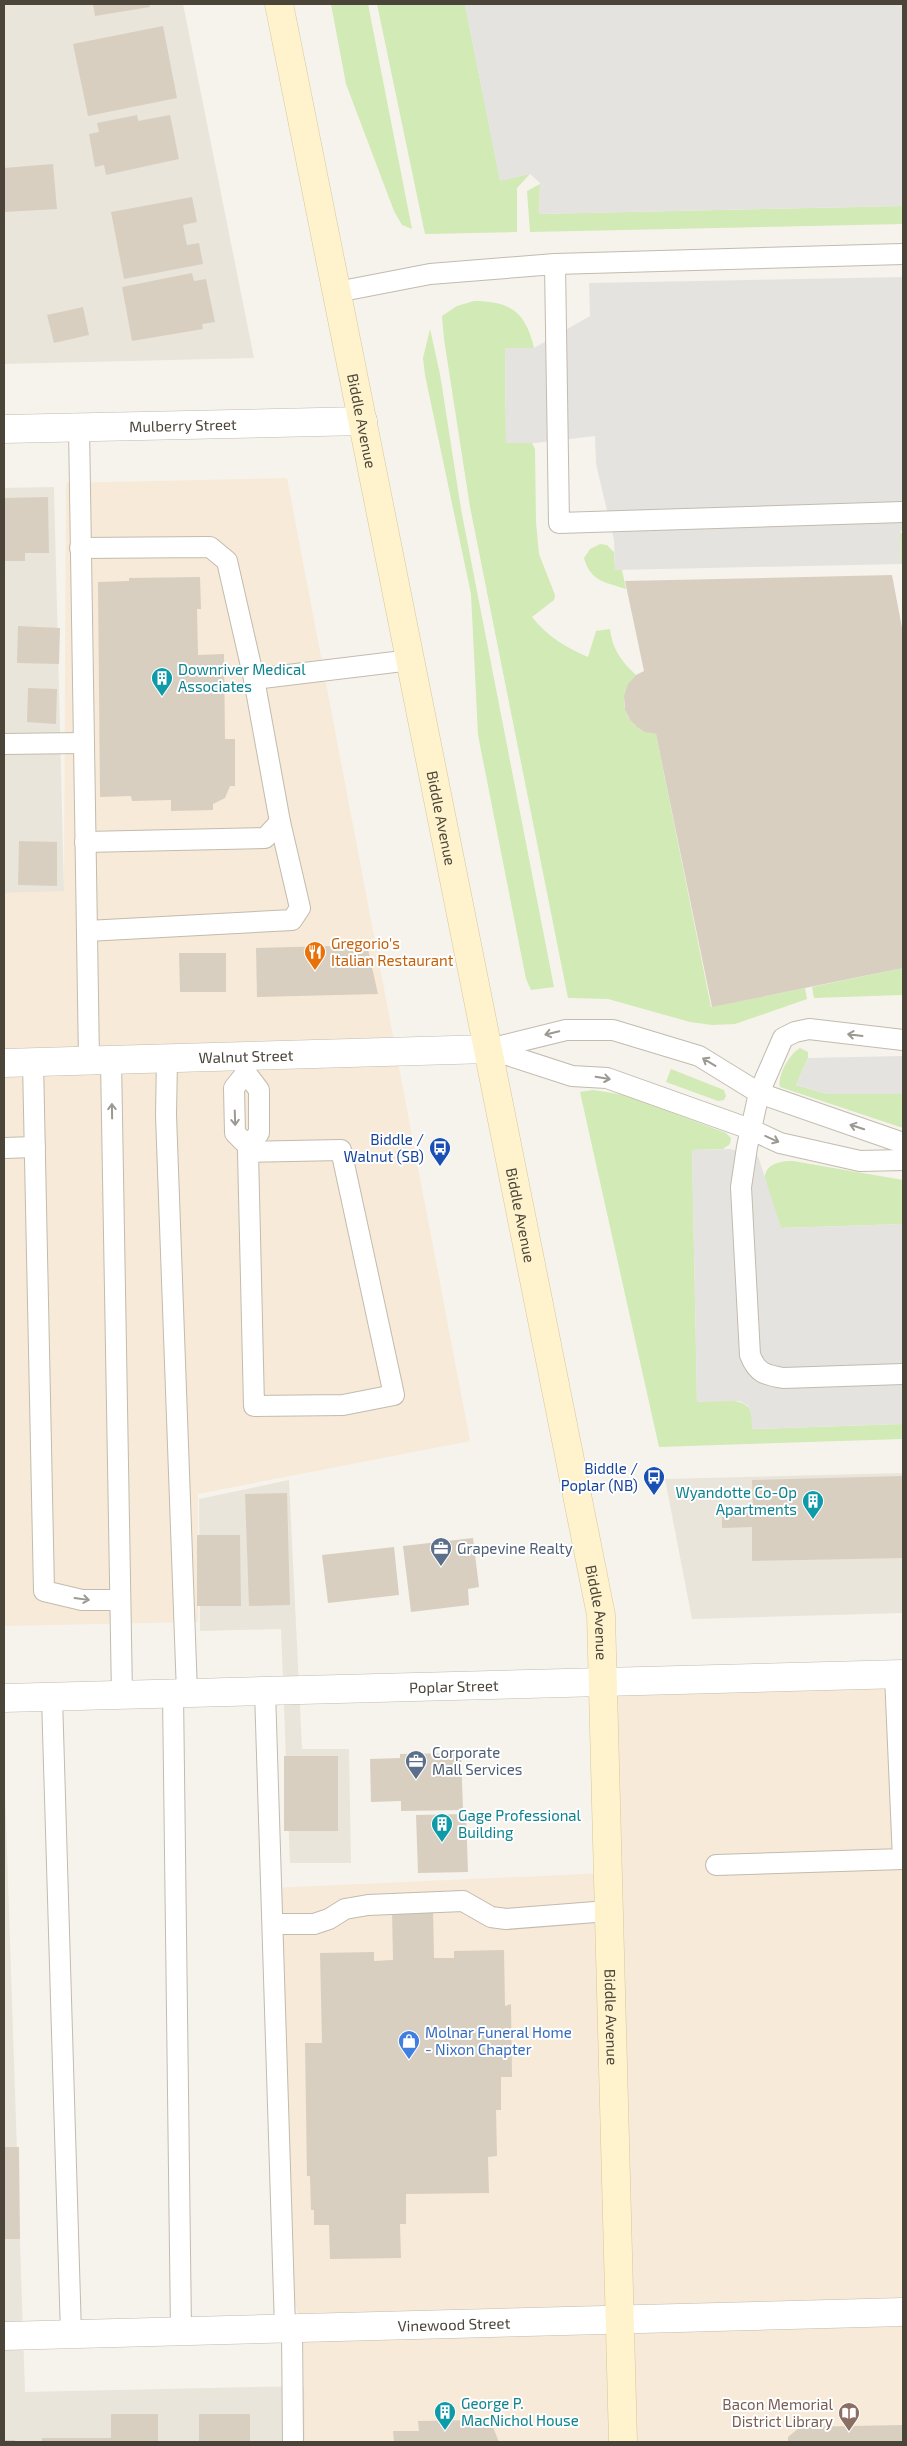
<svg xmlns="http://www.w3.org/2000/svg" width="907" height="2446" font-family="'Exo 2',sans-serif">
  <rect width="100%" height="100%" fill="#f6f3ec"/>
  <!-- residential -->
  <g fill="#eae5da">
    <polygon points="4,4 183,4 254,358 4,364"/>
    <polygon points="54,487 64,892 4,893 4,488"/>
    <polygon points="903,1473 903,1613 692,1619 665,1479"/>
    <polygon points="289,1480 302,1749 349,1749 351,1863 290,1863 281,1629 200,1631 199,1499"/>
    <polygon points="4,1761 25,2392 303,2386 534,2385 534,2442 4,2442"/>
  </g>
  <!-- commercial -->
  <g fill="#f7ead8">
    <polygon points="287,478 470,1441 198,1494 198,1622 4,1626 4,893 64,891 66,483"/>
    <polygon points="903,1674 903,2442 305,2442 303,2328 282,2267 272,1888 607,1873 602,1682"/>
  </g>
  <!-- green -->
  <g fill="#d2eab5">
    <polygon points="331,4 368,4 412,229 402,225 394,211 346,84"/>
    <polygon points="377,4 465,4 500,180 530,174 517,188 517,232 425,234"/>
    <polygon points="540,184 539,214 903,206 903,224 530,232 527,191"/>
    <path d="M 474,301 C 510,301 526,312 534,348 L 505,349 L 506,443 L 532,443 L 535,449 L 536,522 L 539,554 L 555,595 L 554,600 L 532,617 C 548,637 565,647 588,657 L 596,631 L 610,629 C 612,649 622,662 636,675 C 614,699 624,729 656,734 L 711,1007 L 805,988 L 807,999 L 735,1024 L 712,1025 L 690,1022 L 608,999 L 568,998 L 470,507 L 444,339 L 442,316 L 457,306 Z"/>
    <polygon points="430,329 440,374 461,509 554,987 531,990 526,979 478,735 471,594 425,375 423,358"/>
    <polygon points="900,533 903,533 903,564 901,564"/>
    <path d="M 600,544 L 607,545 L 614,552 L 615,570 L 622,570 L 626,589 C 605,582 591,582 584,558 L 590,549 Z"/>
    <polygon points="903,968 903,995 814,998 812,987"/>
    <path d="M 800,1048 L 808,1052 L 808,1058 L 796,1085 L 827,1094 L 903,1094 L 903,1128 L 780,1087 C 777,1076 790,1053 800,1048 Z"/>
    <polygon points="671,1069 724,1090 726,1096 724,1100 718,1101 666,1082"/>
    <path d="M 593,1090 L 625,1095 L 726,1133 L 731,1138 L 730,1144 L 723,1149 L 692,1150 L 697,1402 C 710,1402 742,1395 750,1410 C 753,1415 752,1423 753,1429 L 903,1424 L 903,1439 L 659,1447 L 580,1092 Z"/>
    <path d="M 793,1161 L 903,1180 L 903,1224 L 781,1228 C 771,1201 744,1161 793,1161 Z"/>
  </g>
  <!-- parking -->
  <g fill="#e5e3e0">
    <polygon points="465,4 903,4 903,206 539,214 540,183 530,174 500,181"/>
    <polygon points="903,277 903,528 900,533 901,564 615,570 614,540 596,464 595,436 535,443 506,443 505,348 534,348 590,316 589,283"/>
    <polygon points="903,1056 903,1094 827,1094 796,1085 808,1058"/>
    <polygon points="730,1149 758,1156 781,1228 903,1224 903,1424 752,1429 751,1412 747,1405 739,1401 697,1402 692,1150"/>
  </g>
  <!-- building -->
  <g fill="#d8cfc1">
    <polygon points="93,4 149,4 150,7 95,16"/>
    <polygon points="163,26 177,98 88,116 73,44"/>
    <polygon points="137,115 138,121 170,115 179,159 106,175 104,165 95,167 89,134 99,132 97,123"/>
    <polygon points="53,164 57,209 4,212 4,168"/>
    <polygon points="192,197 197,222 183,225 187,245 199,243 203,264 124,279 111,212"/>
    <polygon points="192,273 194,281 206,279 215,322 202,324 203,329 132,341 122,287"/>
    <polygon points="83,307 89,335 54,343 47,315"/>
    <polygon points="48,497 49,553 25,553 25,561 4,561 4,498"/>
    <polygon points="892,575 903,633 903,968 712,1007 656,734 645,732 637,727 630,720 625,710 624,696 628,684 636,675 644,671 625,581"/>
    <polygon points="200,577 201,609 197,609 198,655 224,654 225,739 235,739 235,786 230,786 225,798 213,804 213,810 171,811 171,800 132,801 131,796 100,797 98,582 129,581 129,578"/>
    <polygon points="18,626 60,628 59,664 17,663"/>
    <polygon points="28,688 57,689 56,724 27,722"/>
    <polygon points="19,841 57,842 57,886 18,885"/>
    <polygon points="367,945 378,994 257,997 256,948"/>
    <polygon points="179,953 226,953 226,992 180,992"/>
    <polygon points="903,1476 903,1558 752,1561 752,1527 722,1528 722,1513 753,1513 752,1480"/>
    <polygon points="287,1493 290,1605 249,1606 245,1494"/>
    <polygon points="197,1535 240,1535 241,1606 197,1606"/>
    <polygon points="473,1538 479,1587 468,1589 469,1605 411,1612 403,1546"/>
    <polygon points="394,1547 399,1595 328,1603 322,1555"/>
    <polygon points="461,1753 463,1810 401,1811 401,1801 371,1802 370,1759 400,1758 400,1754"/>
    <rect x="284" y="1756" width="54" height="75"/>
    <polygon points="466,1814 468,1872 418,1873 416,1815"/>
    <polygon points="433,1908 434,1958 454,1958 454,1951 504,1950 505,2006 511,2004 512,2077 501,2077 501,2110 496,2110 497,2156 488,2157 489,2193 406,2194 406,2224 400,2224 401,2258 330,2259 329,2225 314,2225 314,2210 311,2210 310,2176 307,2176 305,2043 322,2043 320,1953 374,1952 374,1961 393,1960 392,1909"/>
    <polygon points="4,2147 19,2147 20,2239 4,2239"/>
    <polygon points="111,2414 158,2414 158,2442 42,2442 42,2438 111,2438"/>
    <rect x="199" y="2414" width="51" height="28"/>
    <polygon points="481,2420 492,2425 499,2442 394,2442 393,2431 419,2431 418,2421"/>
    <polygon points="903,2425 903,2442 788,2442 788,2437 800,2427"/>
    <rect x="4" y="2440" width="11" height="2"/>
  </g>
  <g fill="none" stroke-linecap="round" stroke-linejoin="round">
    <!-- service casing -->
    <g stroke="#c2bbae" stroke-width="22">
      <g id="service">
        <polyline points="555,264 903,254"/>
        <polyline points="337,292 430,274 555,264 559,523 903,512"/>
        <polyline points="79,427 89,1061"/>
        <polyline points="80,548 210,547 227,561 254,679 411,660"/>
        <polyline points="4,744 82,743"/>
        <polyline points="85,842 265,838 280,822 254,679"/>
        <polyline points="87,931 292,920 300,908 280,822"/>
        <path d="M 903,1040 L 809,1029 L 795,1032 L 783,1038 L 759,1093 L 747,1147 L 741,1187 L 750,1355 C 757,1373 765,1375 783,1378 L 903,1374"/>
        <polyline points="489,1049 566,1030 613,1030 699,1056 759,1093 903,1143"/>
        <polyline points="489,1049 572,1076 607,1078 750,1129 780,1143 860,1161 903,1160"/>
        <polyline points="245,1056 246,1073 259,1090 259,1133 248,1146 235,1133 234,1088 246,1073"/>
        <polyline points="167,1059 166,1115 187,1693"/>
        <polyline points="111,1060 122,1695"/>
        <polyline points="33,1062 44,1591 82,1600 120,1600"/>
        <polyline points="248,1146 248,1152 254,1406 343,1405 394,1395 341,1150 248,1152"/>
        <polyline points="4,1148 35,1147"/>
        <polyline points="265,1691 285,2328"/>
        <polyline points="173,1693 181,2331"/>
        <polyline points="52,1697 71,2334"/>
        <polyline points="716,1865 903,1859 895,1675"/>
        <polyline points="273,1924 314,1924 329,1919 345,1909 368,1905 463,1901 491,1917 506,1919 608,1911"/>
        <polyline points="292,2328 293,2442"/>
      </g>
    </g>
    <!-- minor casing -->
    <g stroke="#c2bbae" stroke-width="29">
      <g id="minor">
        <path id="s1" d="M 4,429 L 363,421"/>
        <path id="s2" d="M 4,1063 L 489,1049"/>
        <path id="s3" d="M 4,1698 L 903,1674"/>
        <path id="s4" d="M 4,2336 L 903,2312"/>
      </g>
    </g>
    <!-- secondary casing -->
    <g stroke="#d6c79b" stroke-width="29">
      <g id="secondary">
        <path id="s5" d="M 279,4 L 601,1615 L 623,2442"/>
      </g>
    </g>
    <!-- service -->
    <use href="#service" stroke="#fff" stroke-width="20"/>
    <!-- minor -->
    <use href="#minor" stroke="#fff" stroke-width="28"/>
    <!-- secondary -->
    <use href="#secondary" stroke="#fff3cd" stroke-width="28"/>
  </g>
  <!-- one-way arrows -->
  <defs><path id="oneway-shaft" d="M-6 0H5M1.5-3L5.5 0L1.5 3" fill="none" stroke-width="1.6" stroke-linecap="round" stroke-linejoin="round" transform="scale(1.25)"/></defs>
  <g stroke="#9c9892">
    <use href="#oneway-shaft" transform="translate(552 1033) rotate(166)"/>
    <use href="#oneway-shaft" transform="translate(855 1035) rotate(-173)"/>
    <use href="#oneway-shaft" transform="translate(709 1062) rotate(-149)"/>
    <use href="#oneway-shaft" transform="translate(603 1078) rotate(9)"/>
    <use href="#oneway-shaft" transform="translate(112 1111) rotate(-91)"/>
    <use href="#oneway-shaft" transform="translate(235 1118) rotate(88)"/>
    <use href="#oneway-shaft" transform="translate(857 1127) rotate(-162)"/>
    <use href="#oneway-shaft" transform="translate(772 1139) rotate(24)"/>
    <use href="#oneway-shaft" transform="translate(82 1599) rotate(8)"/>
  </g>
  <!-- icons -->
  <defs>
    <g id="building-pin" transform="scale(1.125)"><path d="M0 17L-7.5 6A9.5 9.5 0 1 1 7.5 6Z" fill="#0f9aa8" stroke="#fff"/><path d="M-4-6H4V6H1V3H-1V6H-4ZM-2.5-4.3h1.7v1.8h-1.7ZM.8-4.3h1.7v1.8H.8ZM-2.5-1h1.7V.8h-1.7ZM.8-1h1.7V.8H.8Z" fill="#fff"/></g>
    <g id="restaurant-pin" transform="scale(1.125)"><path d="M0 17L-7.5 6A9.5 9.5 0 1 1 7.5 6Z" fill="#e8710a" stroke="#fff"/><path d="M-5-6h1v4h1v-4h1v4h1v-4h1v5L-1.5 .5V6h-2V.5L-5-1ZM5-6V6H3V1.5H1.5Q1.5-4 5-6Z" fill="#fff"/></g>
    <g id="bus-pin" transform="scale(1.125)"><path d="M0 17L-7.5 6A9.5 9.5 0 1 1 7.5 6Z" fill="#1a4fb4" stroke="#fff"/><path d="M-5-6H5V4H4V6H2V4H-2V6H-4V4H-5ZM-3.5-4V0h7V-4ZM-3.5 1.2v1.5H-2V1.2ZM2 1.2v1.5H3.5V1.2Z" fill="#fff"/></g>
    <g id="office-pin" transform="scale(1.125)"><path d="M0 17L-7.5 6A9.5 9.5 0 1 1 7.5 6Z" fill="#5c6f8a" stroke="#fff"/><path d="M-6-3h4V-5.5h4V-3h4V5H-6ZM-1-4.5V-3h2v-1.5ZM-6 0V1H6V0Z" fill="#fff"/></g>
    <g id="shop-pin" transform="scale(1.125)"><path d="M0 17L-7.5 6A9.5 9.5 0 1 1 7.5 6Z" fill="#3f7fe0" stroke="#fff"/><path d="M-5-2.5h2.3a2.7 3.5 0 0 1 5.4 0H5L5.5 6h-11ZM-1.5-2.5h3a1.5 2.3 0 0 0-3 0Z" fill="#fff"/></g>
    <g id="library-pin" transform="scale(1.125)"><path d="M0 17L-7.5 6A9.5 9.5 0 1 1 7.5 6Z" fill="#8d6e63" stroke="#fff"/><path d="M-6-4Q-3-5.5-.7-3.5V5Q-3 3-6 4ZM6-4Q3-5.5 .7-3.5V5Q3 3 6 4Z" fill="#fff"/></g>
  </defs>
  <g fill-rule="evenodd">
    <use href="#building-pin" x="162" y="678"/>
    <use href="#restaurant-pin" x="315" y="952"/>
    <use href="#bus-pin" x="440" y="1148"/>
    <use href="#bus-pin" x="654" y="1477"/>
    <use href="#building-pin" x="813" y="1501"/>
    <use href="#office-pin" x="441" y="1548"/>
    <use href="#office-pin" x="416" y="1761"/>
    <use href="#building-pin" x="442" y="1824"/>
    <use href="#shop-pin" x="409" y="2041"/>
    <use href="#building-pin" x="445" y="2412"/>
    <use href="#library-pin" x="849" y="2413"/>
  </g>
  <g text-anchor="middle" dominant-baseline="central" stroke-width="4" stroke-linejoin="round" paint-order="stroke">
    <!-- street labels -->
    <g font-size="15" fill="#4b4439" stroke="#fff">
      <text stroke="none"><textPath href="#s5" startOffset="425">Biddle Avenue</textPath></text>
      <text stroke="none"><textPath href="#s1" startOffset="179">Mulberry Street</textPath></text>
      <text stroke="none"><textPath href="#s5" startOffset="830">Biddle Avenue</textPath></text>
      <text stroke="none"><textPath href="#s2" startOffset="242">Walnut Street</textPath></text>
      <text stroke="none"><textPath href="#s5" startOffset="1235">Biddle Avenue</textPath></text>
      <text stroke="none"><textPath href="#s5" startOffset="1640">Biddle Avenue</textPath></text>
      <text stroke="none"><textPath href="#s3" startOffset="450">Poplar Street</textPath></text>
      <text stroke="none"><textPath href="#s5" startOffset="2045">Biddle Avenue</textPath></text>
      <text stroke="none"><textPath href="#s4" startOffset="450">Vinewood Street</textPath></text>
    </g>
    <!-- culture labels -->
    <g font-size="15" fill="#0d838f" stroke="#fff" text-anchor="start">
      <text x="178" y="669">Downriver Medical<tspan x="178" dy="17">Associates</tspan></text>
      <text x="797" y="1492" text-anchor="end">Wyandotte Co-Op<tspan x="797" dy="17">Apartments</tspan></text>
      <text x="458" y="1815">Gage Professional<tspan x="458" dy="17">Building</tspan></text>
      <text x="461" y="2403">George P.<tspan x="461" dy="17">MacNichol House</tspan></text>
    </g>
    <!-- food labels -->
    <g font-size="15" fill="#c56008" stroke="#fff" text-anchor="start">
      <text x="331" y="943">Gregorio's<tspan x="331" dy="17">Italian Restaurant</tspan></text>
    </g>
    <!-- transit labels -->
    <g font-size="15" fill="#164399" stroke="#fff" text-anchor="end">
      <text x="424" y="1139">Biddle /<tspan x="424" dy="17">Walnut (SB)</tspan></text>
      <text x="638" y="1468">Biddle /<tspan x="638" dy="17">Poplar (NB)</tspan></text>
    </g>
    <!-- service labels -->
    <g font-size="15" fill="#4e5e75" stroke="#fff" text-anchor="start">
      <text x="457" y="1548">Grapevine Realty</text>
      <text x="432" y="1752">Corporate<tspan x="432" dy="17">Mall Services</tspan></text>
    </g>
    <!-- shop labels -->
    <g font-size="15" fill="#366cbe" stroke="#fff" text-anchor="start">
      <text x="425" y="2032">Molnar Funeral Home<tspan x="425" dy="17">- Nixon Chapter</tspan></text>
    </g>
    <!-- education labels -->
    <g font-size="15" fill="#785e54" stroke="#fff" text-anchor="end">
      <text x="833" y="2404">Bacon Memorial<tspan x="833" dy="17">District Library</tspan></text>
    </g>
  </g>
  <!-- border -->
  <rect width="907" height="2446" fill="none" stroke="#4b4439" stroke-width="10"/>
</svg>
